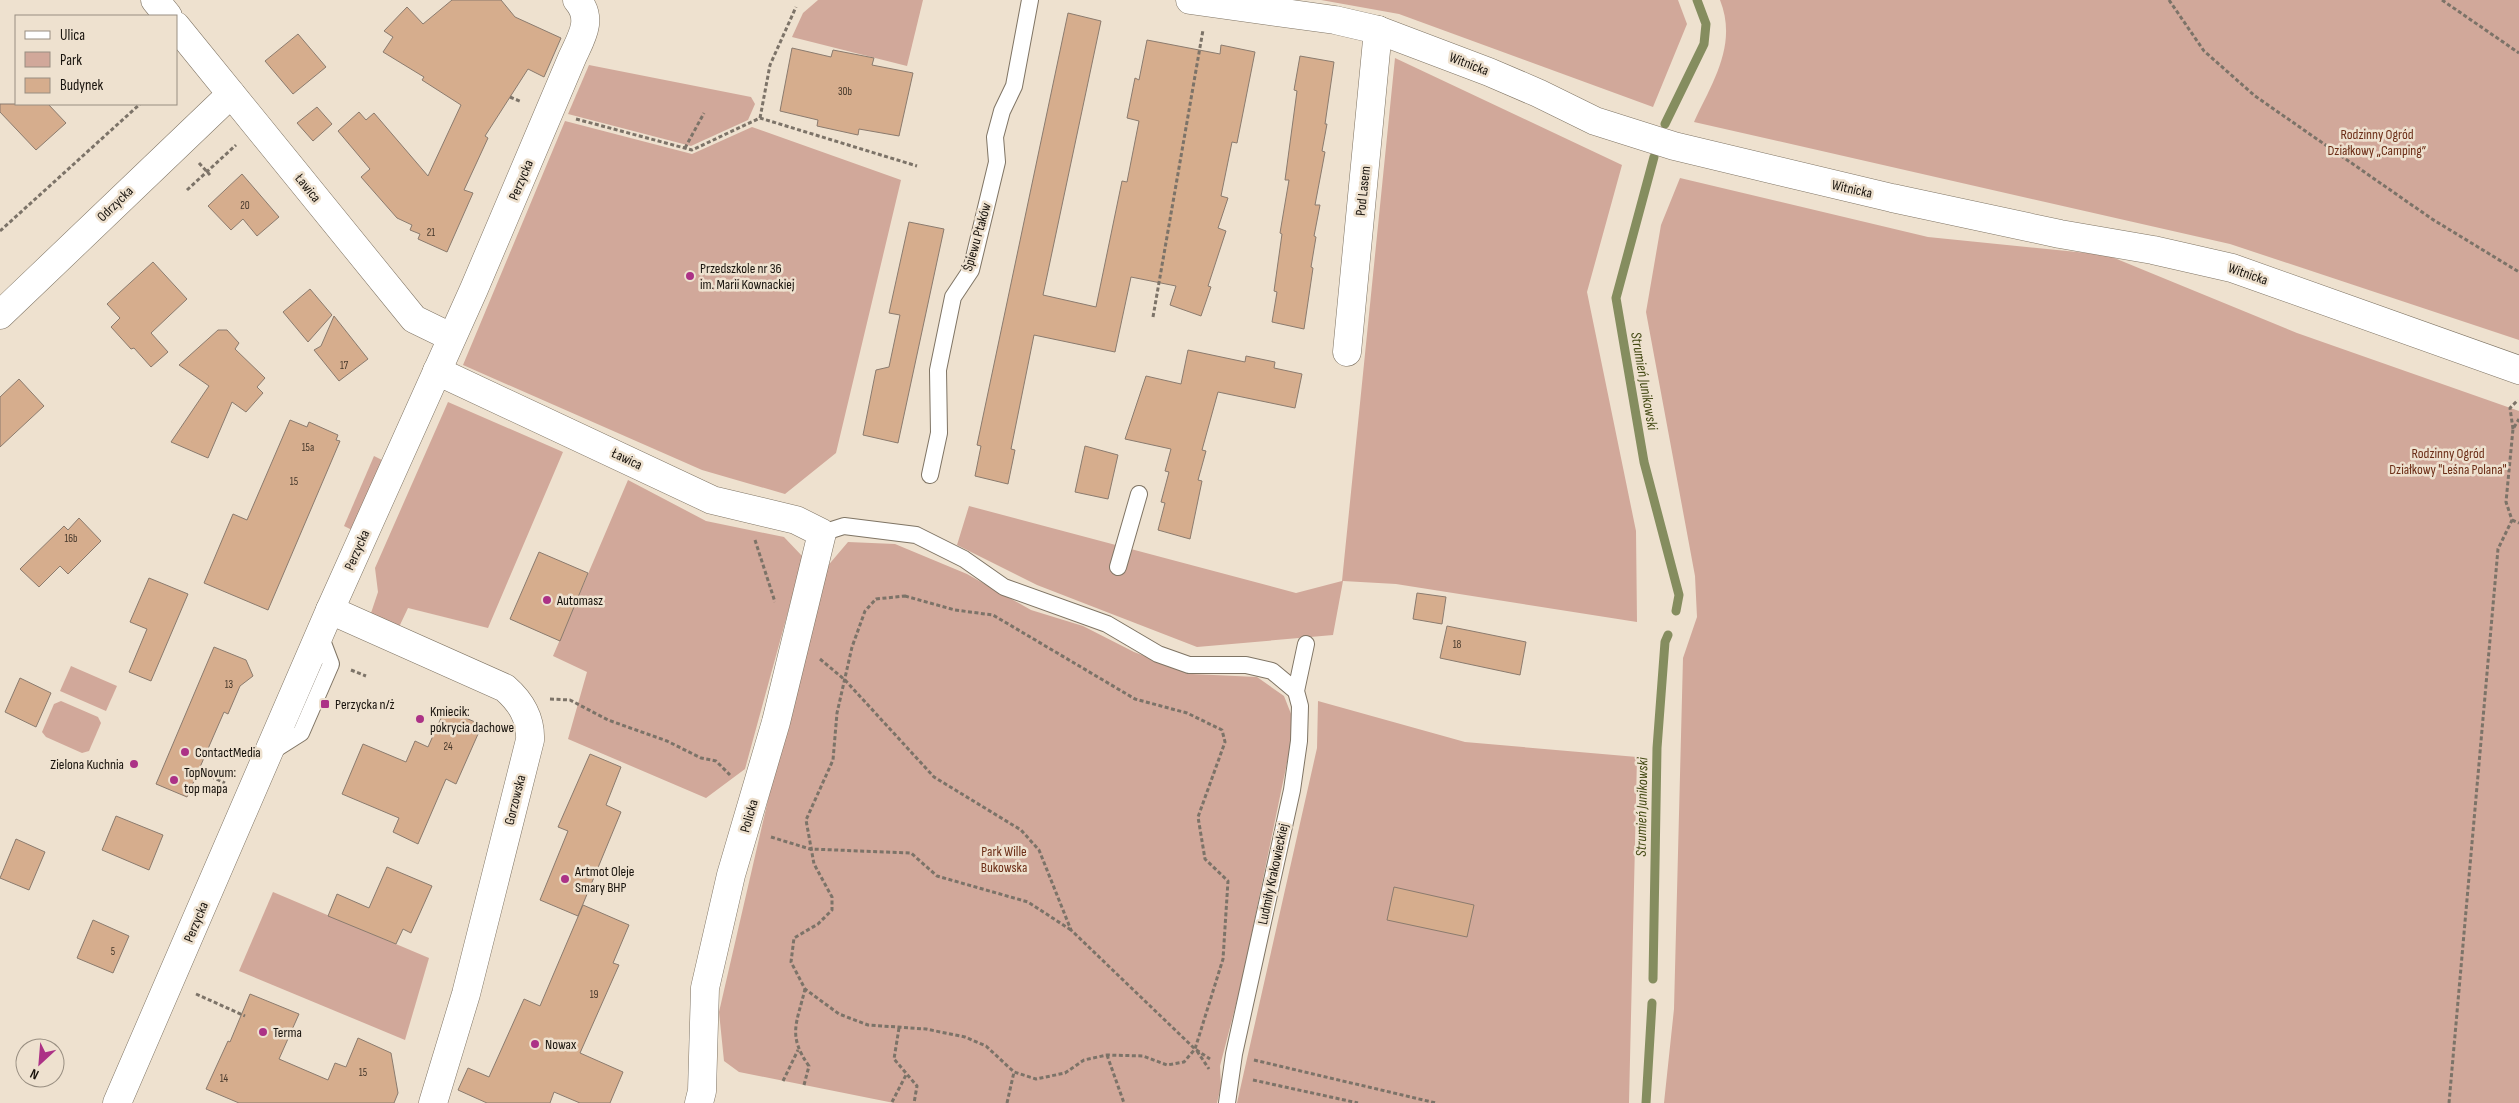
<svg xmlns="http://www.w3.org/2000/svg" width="2519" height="1103" font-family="'Sofia Sans Condensed',sans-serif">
  <rect width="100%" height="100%" fill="#eee1cf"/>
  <!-- green -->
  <g fill="#d1a89a">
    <polygon points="818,0 923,0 907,66 792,37 803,13"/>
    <polygon points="1321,0 1678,0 1687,24 1653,107 1399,14"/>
    <path d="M 1720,0 L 2519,0 L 2519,340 L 2230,244 L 1694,122 C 1712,83 1738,45 1720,0 Z"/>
    <polygon points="1395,58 1622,165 1587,292 1636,531 1637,622 1396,584 1343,581 1333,635 1197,647 1037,585 957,545 969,506 1296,593 1342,581"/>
    <polygon points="589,65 751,97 755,104 748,120 691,146 568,114"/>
    <polygon points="565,121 692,154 752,127 901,180 836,453 785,494 702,470 463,365"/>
    <polygon points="1680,178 1928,237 2107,255 2297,333 2519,411 2519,1103 1664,1103 1674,1009 1683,658 1697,617 1695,576 1646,312 1661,225"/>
    <polygon points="448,402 563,452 488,628 408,608 399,627 371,613 378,592 375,568"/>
    <polygon points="374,456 382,460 352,530 344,526"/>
    <polygon points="628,480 706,521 784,537 803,557 745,769 706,798 568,739 587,672 553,656"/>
    <polygon points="848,542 895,544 967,574 1031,610 1083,626 1134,652 1192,674 1257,677 1284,696 1295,724 1241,985 1220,1066 1221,1086 1217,1103 894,1103 739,1072 724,1061 719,1012 820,575"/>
    <polygon points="71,666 117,686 106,711 60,691"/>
    <polygon points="61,701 98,717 101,723 89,751 82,753 46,737 42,732 54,704"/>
    <polygon points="1318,701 1465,742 1637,757 1629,1103 1237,1103 1317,748"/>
    <polygon points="273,892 429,958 405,1040 239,971"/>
  </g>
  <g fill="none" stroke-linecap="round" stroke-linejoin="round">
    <!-- stream -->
    <g stroke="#858d5f" stroke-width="9">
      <polyline points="1665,124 1704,44 1706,24 1697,0"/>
      <polyline points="1654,157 1616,298 1644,462 1679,595 1676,611"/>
      <polyline points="1653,979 1657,748 1665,642 1668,635"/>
      <polyline points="1646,1103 1652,1003"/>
    </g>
  </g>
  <!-- building -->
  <g fill="#d6ad8d" stroke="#8b7b6e">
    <polygon points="452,0 501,0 515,17 561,38 544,77 528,69 485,136 488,138 464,190 473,193 447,252 418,239 420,234 410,230 412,225 397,218 361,177 370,169 338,131 359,112 366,120 374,113 428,176 461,105 422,80 424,77 383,52 393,37 384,31 407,7 423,24"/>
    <polygon points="1068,13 1101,21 1043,295 1096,307 1122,181 1127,182 1139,121 1127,118 1135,78 1139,80 1147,40 1220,54 1221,45 1255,52 1237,143 1232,142 1221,196 1228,198 1218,228 1226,231 1208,286 1211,287 1201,316 1170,305 1176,286 1131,277 1115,352 1034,335 1011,449 1015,450 1008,484 975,476 981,446 977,445"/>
    <polygon points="298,34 326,67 293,94 265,61"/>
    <polygon points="792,48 831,57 833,50 874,58 872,65 913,73 899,136 859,129 858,135 817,126 818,120 780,111"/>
    <polygon points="1300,56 1334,62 1325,124 1327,124 1322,151 1325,152 1315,205 1320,205 1314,236 1316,237 1311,267 1313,268 1304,329 1272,322 1277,292 1274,291 1282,234 1280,233 1289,180 1285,180 1297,91 1294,90"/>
    <polygon points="0,104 48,104 66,123 36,150 0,112"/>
    <polygon points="317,107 332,124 313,141 297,123"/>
    <polygon points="242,174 279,217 257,236 243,219 231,230 208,206"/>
    <polygon points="909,222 944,229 898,443 863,435 876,370 889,367 900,315 889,313"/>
    <polygon points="153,262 187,299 151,333 168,352 151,367 134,348 131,349 111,327 120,318 107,304"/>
    <polygon points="310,289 332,315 308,342 283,312"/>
    <polygon points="334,316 368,359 339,381 314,350 321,346"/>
    <polygon points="218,330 227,330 239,343 235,349 265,378 257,387 263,393 246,412 232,402 208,458 171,442 209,386 179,365"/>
    <polygon points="1188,350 1245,362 1246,356 1275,362 1274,368 1302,374 1295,408 1218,392 1202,450 1206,451 1198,480 1202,481 1190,539 1158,530 1165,503 1161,502 1169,472 1165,471 1171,449 1125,439 1146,376 1181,384"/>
    <polygon points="19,379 44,406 0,447 0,397"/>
    <polygon points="290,420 307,427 309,422 338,435 336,440 340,441 268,610 204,583 233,514 247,520"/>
    <polygon points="1085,446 1118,455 1108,499 1075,492"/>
    <polygon points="79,518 101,541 68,574 60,566 39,587 20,569 64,526 68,530"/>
    <polygon points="539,552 588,573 560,641 510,619"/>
    <polygon points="149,578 188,594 151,681 129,672 147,629 130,622"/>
    <polygon points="1417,593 1446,597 1442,624 1413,619"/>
    <polygon points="1447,626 1526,642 1520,675 1440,658"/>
    <polygon points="214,647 246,660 253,676 240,686 228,714 224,712 187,797 156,784"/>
    <polygon points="20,678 51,693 36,727 5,712"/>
    <polygon points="445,709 482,725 456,784 446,779 418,844 393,832 399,818 342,794 363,744 406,762 415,741 428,747"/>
    <polygon points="590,754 621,767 606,805 621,812 578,916 540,900 568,831 558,827"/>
    <polygon points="116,816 163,835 149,870 102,850"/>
    <polygon points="16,839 45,852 29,890 0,878"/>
    <polygon points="387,867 432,886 411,933 403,929 396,944 328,916 337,894 369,908"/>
    <polygon points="1394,887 1474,905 1467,937 1387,920"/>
    <polygon points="583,905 629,925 613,963 619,965 580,1053 623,1072 610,1103 580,1103 554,1092 550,1103 487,1103 458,1090 468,1068 489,1077 524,999 540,1006"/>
    <polygon points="93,920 129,936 113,973 77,958"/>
    <polygon points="250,994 299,1014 279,1059 328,1080 335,1063 346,1067 358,1038 391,1053 398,1093 394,1103 239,1103 206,1089 228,1041 230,1042"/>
  </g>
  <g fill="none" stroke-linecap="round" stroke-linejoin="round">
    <!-- service casing -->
    <g stroke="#7f7464" stroke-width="18">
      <g id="service">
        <polyline points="930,475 939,433 938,370 953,297 971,270 997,162 995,137 1002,111 1014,86 1030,0"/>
        <polyline points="822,533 844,526 916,535 964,559 1004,587 1107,624 1158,654 1189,665 1246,665 1272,671 1296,691"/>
        <polyline points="1118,567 1139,494"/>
        <polyline points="271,752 301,733 331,664 320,635"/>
        <polyline points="1227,1103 1234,1054 1292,790 1299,741 1300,706 1296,691 1306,644"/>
      </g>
    </g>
    <!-- minor casing -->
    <g stroke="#7f7464" stroke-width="29">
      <g id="minor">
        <polyline points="155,0 168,16"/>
        <polyline points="1190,0 1335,20 1378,30 1489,72 1538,93 1595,121 1674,146 1892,198 2060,234 2153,250 2232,268 2519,370"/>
        <polyline points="176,26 414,319 451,337"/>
        <polyline points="0,315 231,94"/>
        <polyline points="1347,352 1378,30"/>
        <polyline points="437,371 712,500 796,520 822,533 776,722 731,875 705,988 702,1091 699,1103"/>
        <path d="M 330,610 L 505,688 C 521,702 531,718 530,740 L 466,994 L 433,1103"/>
        <path d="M 117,1103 L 330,610 L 474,289 L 572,58 C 581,38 594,19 577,0"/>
      </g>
    </g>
    <!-- path -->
    <g stroke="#7c7368" stroke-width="3" stroke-dasharray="4 2.5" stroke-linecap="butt">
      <polyline points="2169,0 2204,51 2255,96 2432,219 2519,272"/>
      <polyline points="2442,0 2519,53"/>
      <polyline points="510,97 522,102"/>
      <polyline points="760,118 770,65 796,7"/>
      <polyline points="576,119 692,150 760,118 917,166"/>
      <polyline points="685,148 704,113"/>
      <polyline points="199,163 210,175"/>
      <polyline points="187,190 236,145"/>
      <polyline points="0,231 140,104"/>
      <polyline points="1153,317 1203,30"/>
      <polyline points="2513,429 2510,408 2518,400"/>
      <polyline points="2512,520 2519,523"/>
      <polyline points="755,540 775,602"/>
      <polygon points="905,596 955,610 993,615 1135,699 1187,713 1222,730 1225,742 1198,817 1205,859 1228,881 1223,959 1195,1049 1184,1062 1167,1065 1143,1056 1107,1055 1084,1060 1065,1073 1036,1079 1014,1072 986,1046 965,1037 926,1029 868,1025 839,1014 805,989 791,962 794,938 818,924 832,910 832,897 814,864 806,820 833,760 837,713 852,647 865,611 876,599"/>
      <polyline points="820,659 845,680 934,777 1021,830 1039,850 1071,930 1195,1049 1210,1059"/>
      <polyline points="351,670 366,676"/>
      <polyline points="550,699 570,700 608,720 667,741 701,758 716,761 730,775"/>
      <polyline points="199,771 225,783"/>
      <polyline points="771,837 810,849 911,853 937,876 1028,902 1071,930"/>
      <polyline points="196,994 245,1016"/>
      <polyline points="899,1028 894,1059 917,1086 914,1103"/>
      <polyline points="1197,1051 1209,1069"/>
      <polyline points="1107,1055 1124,1103"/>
      <polyline points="1254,1060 1436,1103"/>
      <polyline points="1253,1080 1358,1103"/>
      <polyline points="783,1081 798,1050"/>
      <path d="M 804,1085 L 809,1066 C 787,1035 797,1023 805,989"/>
      <polyline points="892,1102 906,1075"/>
      <polyline points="1007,1103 1014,1072"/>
      <polyline points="2449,1103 2498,549 2512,520 2506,502 2513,429 2519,419"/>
    </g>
    <!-- service -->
    <use href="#service" stroke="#fff" stroke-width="16"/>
    <!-- minor -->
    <use href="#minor" stroke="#fff" stroke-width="28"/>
  </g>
  <!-- markers -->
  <g fill="#ac3286" stroke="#eee1cf" stroke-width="2">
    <circle cx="690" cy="276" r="5"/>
    <circle cx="547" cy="600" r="5"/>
    <rect x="320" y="699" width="10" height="10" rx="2.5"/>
    <circle cx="420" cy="719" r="5"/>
    <circle cx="185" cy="752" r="5"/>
    <circle cx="134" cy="764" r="5"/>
    <circle cx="174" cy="780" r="5"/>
    <circle cx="565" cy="879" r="5"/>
    <circle cx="263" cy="1032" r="5"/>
    <circle cx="535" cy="1044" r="5"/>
  </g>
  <g text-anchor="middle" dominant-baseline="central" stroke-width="5" stroke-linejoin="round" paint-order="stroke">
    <!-- number labels -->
    <g font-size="11" fill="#47392c">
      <text x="845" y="91">30b</text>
      <text x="245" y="205">20</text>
      <text x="431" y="232">21</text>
      <text x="344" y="365">17</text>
      <text x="308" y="447">15a</text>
      <text x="294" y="481">15</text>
      <text x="71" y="538">16b</text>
      <text x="1457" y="644">18</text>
      <text x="229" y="684">13</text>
      <text x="448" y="746">24</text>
      <text x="113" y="951">5</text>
      <text x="594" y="994">19</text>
      <text x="363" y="1072">15</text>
      <text x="224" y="1078">14</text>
    </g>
    <!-- street labels -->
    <g font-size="14" fill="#17120c" stroke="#eee1cf">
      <text transform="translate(1469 64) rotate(21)">Witnicka</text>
      <text transform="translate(521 180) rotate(-67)">Perzycka</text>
      <text transform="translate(308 188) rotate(51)">Ławica</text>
      <text transform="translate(1852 189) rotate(13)">Witnicka</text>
      <text transform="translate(1363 191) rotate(-84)">Pod Lasem</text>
      <text transform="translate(115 204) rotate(-44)">Odrzycka</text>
      <text transform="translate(977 237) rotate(-74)">Śpiewu Ptaków</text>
      <text transform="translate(2248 274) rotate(19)">Witnicka</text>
      <text transform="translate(627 459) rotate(25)">Ławica</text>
      <text transform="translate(357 550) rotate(-66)">Perzycka</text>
      <text transform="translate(515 800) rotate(-76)">Gorzowska</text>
      <text transform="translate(749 816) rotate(-74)">Policka</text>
      <text transform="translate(1273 874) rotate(-78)">Ludmiły Krakowieckiej</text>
      <text transform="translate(196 922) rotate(-67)">Perzycka</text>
    </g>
    <!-- park labels -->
    <g font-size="14" fill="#6b2d16" stroke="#eee1cf">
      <text x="2377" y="134">Rodzinny Ogród<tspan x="2377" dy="16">Działkowy „Camping”</tspan></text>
      <text x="2448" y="453">Rodzinny Ogród<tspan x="2448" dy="16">Działkowy "Leśna Polana"</tspan></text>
      <text x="1004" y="851">Park Wille<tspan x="1004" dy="16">Bukowska</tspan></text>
    </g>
    <!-- poi labels -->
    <g font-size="14" fill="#17120c" stroke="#eee1cf" text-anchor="start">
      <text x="700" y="268">Przedszkole nr 36<tspan x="700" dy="16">im. Marii Kownackiej</tspan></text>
      <text x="557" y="600">Automasz</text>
      <text x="335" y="704">Perzycka n/ż</text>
      <text x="430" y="711">Kmiecik:<tspan x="430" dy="16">pokrycia dachowe</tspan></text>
      <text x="195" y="752">ContactMedia</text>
      <text x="124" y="764" text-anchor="end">Zielona Kuchnia</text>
      <text x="184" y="772">TopNovum:<tspan x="184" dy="16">top mapa</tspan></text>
      <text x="575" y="871">Artmot Oleje<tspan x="575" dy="16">Smary BHP</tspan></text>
      <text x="273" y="1032">Terma</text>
      <text x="545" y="1044">Nowax</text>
    </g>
    <!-- water labels -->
    <g font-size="15" font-style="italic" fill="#444a14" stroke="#eee1cf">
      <text transform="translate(1644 381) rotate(80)">Strumień Junikowski</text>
      <text transform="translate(1642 807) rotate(-89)">Strumień Junikowski</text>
    </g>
  </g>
  <!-- legend -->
  <rect x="15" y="15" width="162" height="90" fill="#eee1cf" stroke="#988e81"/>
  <rect x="25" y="31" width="25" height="8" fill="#ffffff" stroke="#988e81"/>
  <text x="60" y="40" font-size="15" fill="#17120c">Ulica</text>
  <rect x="25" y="52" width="25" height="15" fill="#d1a89a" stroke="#988e81"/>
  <text x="60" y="65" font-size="15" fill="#17120c">Park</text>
  <rect x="25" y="78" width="25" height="15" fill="#d6ad8d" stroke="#988e81"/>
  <text x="60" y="90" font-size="15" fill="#17120c">Budynek</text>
  <!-- north arrow -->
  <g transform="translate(40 1063) rotate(206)"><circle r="24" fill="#eee1cf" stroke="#988e81"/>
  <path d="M0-4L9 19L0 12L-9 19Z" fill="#ac3286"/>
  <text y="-8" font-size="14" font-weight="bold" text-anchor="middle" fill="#17120c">N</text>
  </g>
</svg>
